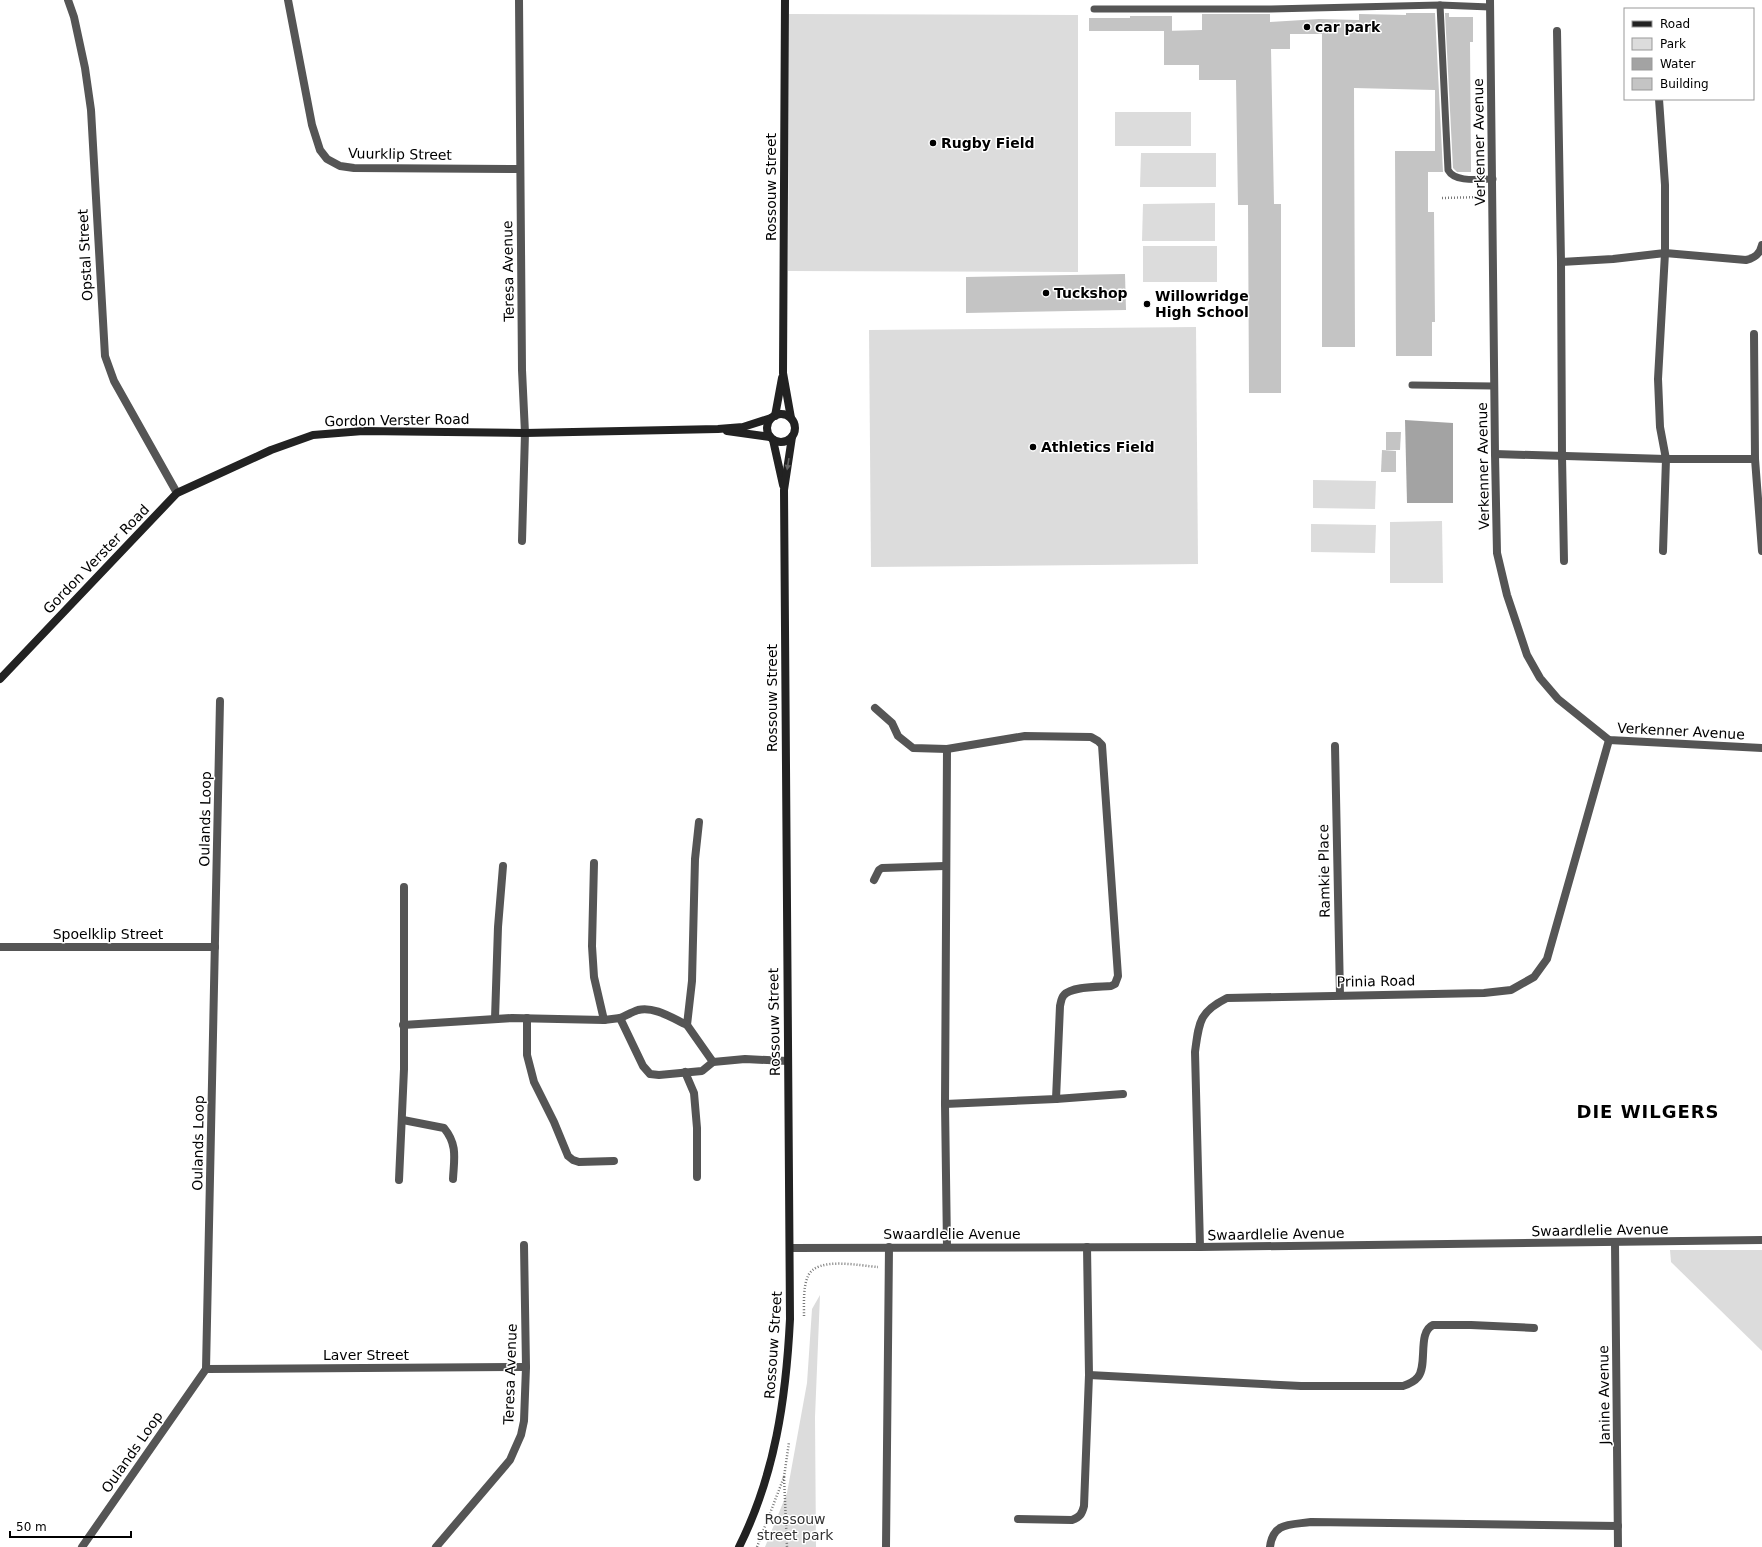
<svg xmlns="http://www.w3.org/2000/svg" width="1762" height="1547" font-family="'DejaVu Sans',sans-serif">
  <rect width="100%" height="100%" fill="#fff"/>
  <!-- green -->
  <g fill="#dcdcdc">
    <polygon points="789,14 1078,15 1078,272 788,271"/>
    <rect x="1115" y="112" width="76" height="34"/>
    <polygon points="1141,153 1216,153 1216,187 1140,187"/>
    <polygon points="1215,203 1215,241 1142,241 1143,204"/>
    <rect x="1143" y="246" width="74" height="36"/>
    <polygon points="1196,327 1198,564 871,567 869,330"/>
    <polygon points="1313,480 1376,481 1375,509 1313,508"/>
    <polygon points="1442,521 1443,583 1390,583 1390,522"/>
    <polygon points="1311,524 1376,525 1375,553 1311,552"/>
    <polygon points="1670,1250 1762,1250 1762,1351 1671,1262"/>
    <polygon points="820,1295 815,1417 816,1547 765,1547 787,1493 807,1383 812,1309"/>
  </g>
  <!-- water -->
  <polygon fill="#a3a3a3" points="1405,420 1453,423 1453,503 1407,503"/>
  <!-- building -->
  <g fill="#c4c4c4">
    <polygon points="1406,13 1435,13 1443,172 1428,172 1428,212 1434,212 1435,322 1432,322 1432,356 1396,356 1395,151 1435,151 1435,90 1354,88 1355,347 1322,347 1322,34 1290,34 1290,49 1271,49 1274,204 1281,204 1281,393 1249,393 1248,205 1238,205 1236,80 1199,80 1199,65 1164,65 1164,31 1202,30 1202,14 1270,14 1270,22 1319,19 1359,20 1359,14 1406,15"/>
    <polygon points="1445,13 1449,13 1449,17 1473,17 1473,42 1470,42 1471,172 1457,172 1453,168"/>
    <polygon points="1130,16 1172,16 1172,31 1089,31 1089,18 1130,18"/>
    <polygon points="1125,274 1126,310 966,313 966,277"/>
    <polygon points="1386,432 1401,432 1400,450 1386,450"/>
    <polygon points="1382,450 1396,451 1396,472 1381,472"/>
  </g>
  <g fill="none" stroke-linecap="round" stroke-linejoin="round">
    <!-- path -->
    <g stroke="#777" stroke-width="2.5" stroke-dasharray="1 2" stroke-linecap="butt">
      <polyline points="1442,198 1482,197"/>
      <path d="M 804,1316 C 804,1304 803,1287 808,1276 C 817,1256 861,1266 878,1267"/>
      <polyline points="784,1477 789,1442"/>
      <polyline points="757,1547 784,1477 787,1547"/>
    </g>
    <!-- lane -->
    <g stroke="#555" stroke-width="7">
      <path d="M 1440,5 L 1448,170 C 1455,183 1480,179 1493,179"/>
      <polyline points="1094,9 1271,9 1440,5 1490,7"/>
      <polyline points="1412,385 1494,386"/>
    </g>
    <!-- street -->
    <g stroke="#555" stroke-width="8">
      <polyline points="68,0 74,17 85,68 91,110 105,356 114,381 177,493"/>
      <polyline points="288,0 312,125 320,150 327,159 340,166 354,168 520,169"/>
      <polyline points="519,0 522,370 525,433 522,541"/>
      <polyline points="1490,0 1495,454 1497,553 1507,595 1527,655 1540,678 1558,699 1609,740 1762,748"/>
      <polyline points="1557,31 1561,262 1562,456 1564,561"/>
      <polyline points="1659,99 1665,185 1665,253 1658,379 1660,427 1666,459 1663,551"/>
      <path d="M 1561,262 L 1613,259 L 1665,253 L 1746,260 C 1755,258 1760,254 1762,245"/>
      <polyline points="1754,334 1755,459 1762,551"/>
      <polyline points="1495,454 1666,459 1755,459"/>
      <path d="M 875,708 L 892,723 L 898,736 L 913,748 L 947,749 L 1025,736 L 1091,737 L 1098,741 L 1102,745 L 1118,976 L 1115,984 L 1111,986 C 1099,987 1072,986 1064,995 C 1061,998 1061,1002 1060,1006 L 1056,1099"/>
      <polyline points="1335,746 1340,995"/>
      <polyline points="947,749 945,1104 947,1247"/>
      <polyline points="699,822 695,859 692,981 687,1025 713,1062"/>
      <polyline points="594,863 592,946 594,977 604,1020"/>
      <polyline points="874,880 879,870 882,868 945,866"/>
      <polyline points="0,947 215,947"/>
      <polyline points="527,1018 527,1055 534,1082 554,1122 568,1156 573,1160 579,1162 614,1161"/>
      <path d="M 620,1018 C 625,1016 632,1012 638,1010 C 654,1006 672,1018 687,1025"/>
      <polyline points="495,1019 498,927 503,866"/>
      <polyline points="403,1025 512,1018 604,1020 620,1018 643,1066 650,1074 659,1075 702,1071 713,1062 745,1059 788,1061"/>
      <polyline points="685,1072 694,1093 697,1128 697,1177"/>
      <polyline points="945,1104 1056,1099 1123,1094"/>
      <path d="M 403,1120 L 444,1128 C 458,1145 454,1159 453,1179"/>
      <polyline points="399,1180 404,1069 404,887"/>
      <polyline points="1615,1243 1618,1547"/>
      <path d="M 1200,1247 L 1195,1052 C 1199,1022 1199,1012 1227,998 L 1484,993 L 1511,990 L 1534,977 L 1547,959 L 1609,740"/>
      <polyline points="791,1248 1200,1247 1762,1240"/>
      <polyline points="206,1369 526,1367"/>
      <path d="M 1089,1375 L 1301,1386 L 1403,1386 C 1409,1384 1414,1382 1418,1377 C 1428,1365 1417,1332 1433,1325 L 1471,1325 L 1534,1328"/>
      <path d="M 1018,1519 L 1072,1520 C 1080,1517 1082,1514 1084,1506 L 1089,1375 L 1087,1247"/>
      <polyline points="82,1547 206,1369 220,701"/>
      <polyline points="436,1547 510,1460 521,1435 524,1421 526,1367 524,1245"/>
      <polyline points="886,1547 889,1247"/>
      <path d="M 1270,1547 C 1273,1522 1290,1525 1311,1522 L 1618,1526"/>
    </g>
    <!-- secondary -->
    <g stroke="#222" stroke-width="8">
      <polyline points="785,0 783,373 791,418"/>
      <circle cx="781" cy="428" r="14"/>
      <polyline points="775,416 782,378"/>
      <polyline points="727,431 770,437"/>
      <polyline points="773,440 783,485"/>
      <polyline points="0,679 177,493 271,450 313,435 363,431 525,433 718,429 743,427 771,418"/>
      <path d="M 739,1547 C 775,1475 786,1399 790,1319 L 784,490 L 792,437"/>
    </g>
  </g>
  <!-- one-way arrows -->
  <defs><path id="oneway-solid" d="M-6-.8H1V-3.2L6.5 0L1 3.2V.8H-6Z"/></defs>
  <use fill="#646464" href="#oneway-solid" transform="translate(788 464) rotate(99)"/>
  <!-- markers -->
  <g fill="#000" stroke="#fff" stroke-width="1.5">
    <circle cx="1307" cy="27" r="4"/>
    <circle cx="933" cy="143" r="4"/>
    <circle cx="1046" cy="293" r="4"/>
    <circle cx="1147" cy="304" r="4"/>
    <circle cx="1033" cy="447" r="4"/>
  </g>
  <g text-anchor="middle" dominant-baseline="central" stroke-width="3" stroke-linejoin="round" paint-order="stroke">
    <!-- poi labels -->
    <g font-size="14" font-weight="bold" fill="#000" stroke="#fff" text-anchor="start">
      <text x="1315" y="27">car park</text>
      <text x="941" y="143">Rugby Field</text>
      <text x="1054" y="293">Tuckshop</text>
      <text x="1155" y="296">Willowridge<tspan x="1155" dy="16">High School</tspan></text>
      <text x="1041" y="447">Athletics Field</text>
    </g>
    <!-- street labels -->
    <g font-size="14" fill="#000" stroke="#fff">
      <text transform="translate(1479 142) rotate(-91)">Verkenner Avenue</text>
      <text transform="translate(400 154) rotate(1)">Vuurklip Street</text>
      <text transform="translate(771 187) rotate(-90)">Rossouw Street</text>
      <text transform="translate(85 255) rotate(-93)">Opstal Street</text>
      <text transform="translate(508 271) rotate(-91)">Teresa Avenue</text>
      <text transform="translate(397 420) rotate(-1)">Gordon Verster Road</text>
      <text transform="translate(1483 466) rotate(-91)">Verkenner Avenue</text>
      <text transform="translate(96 559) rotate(-46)">Gordon Verster Road</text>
      <text transform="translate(772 698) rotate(-90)">Rossouw Street</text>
      <text transform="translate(1681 731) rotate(3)">Verkenner Avenue</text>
      <text transform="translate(205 819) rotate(-89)">Oulands Loop</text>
      <text transform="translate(1324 871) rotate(-91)">Ramkie Place</text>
      <text x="108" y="934">Spoelklip Street</text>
      <text transform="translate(1376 981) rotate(-1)">Prinia Road</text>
      <text transform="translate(774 1022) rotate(-91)">Rossouw Street</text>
      <text transform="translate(198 1143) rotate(-89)">Oulands Loop</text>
      <text transform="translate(1600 1230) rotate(-1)">Swaardlelie Avenue</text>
      <text x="952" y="1234">Swaardlelie Avenue</text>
      <text transform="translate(1276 1234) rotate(-1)">Swaardlelie Avenue</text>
      <text transform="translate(773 1345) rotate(-86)">Rossouw Street</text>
      <text x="366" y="1355">Laver Street</text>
      <text transform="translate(510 1374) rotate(-88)">Teresa Avenue</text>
      <text transform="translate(1604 1395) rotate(-91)">Janine Avenue</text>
      <text transform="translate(132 1452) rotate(-55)">Oulands Loop</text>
    </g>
    <!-- park labels -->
    <g font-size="14" fill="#333" stroke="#fff">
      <text x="795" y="1519">Rossouw<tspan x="795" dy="16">street park</tspan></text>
    </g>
    <!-- district labels -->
    <g font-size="18" font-weight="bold" letter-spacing="1" fill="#000" stroke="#fff">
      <text x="1648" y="1111">DIE WILGERS</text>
    </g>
  </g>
  <!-- legend -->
  <rect x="1624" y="8" width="130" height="92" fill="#ffffff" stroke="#999999"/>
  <rect x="1632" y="21" width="20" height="6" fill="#222222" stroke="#999999"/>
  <text x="1660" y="28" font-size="12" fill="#000000">Road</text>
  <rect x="1632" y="38" width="20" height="12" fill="#dcdcdc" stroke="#999999"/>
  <text x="1660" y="48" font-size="12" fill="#000000">Park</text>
  <rect x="1632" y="58" width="20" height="12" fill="#a3a3a3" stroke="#999999"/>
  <text x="1660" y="68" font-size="12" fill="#000000">Water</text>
  <rect x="1632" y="78" width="20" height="12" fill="#c4c4c4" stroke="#999999"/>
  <text x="1660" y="88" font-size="12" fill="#000000">Building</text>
  <!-- scale -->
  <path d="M10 1531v6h121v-6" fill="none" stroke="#000000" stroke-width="2"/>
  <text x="16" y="1531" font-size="12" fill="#000000" stroke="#ffffff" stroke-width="3" paint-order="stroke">50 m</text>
</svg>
